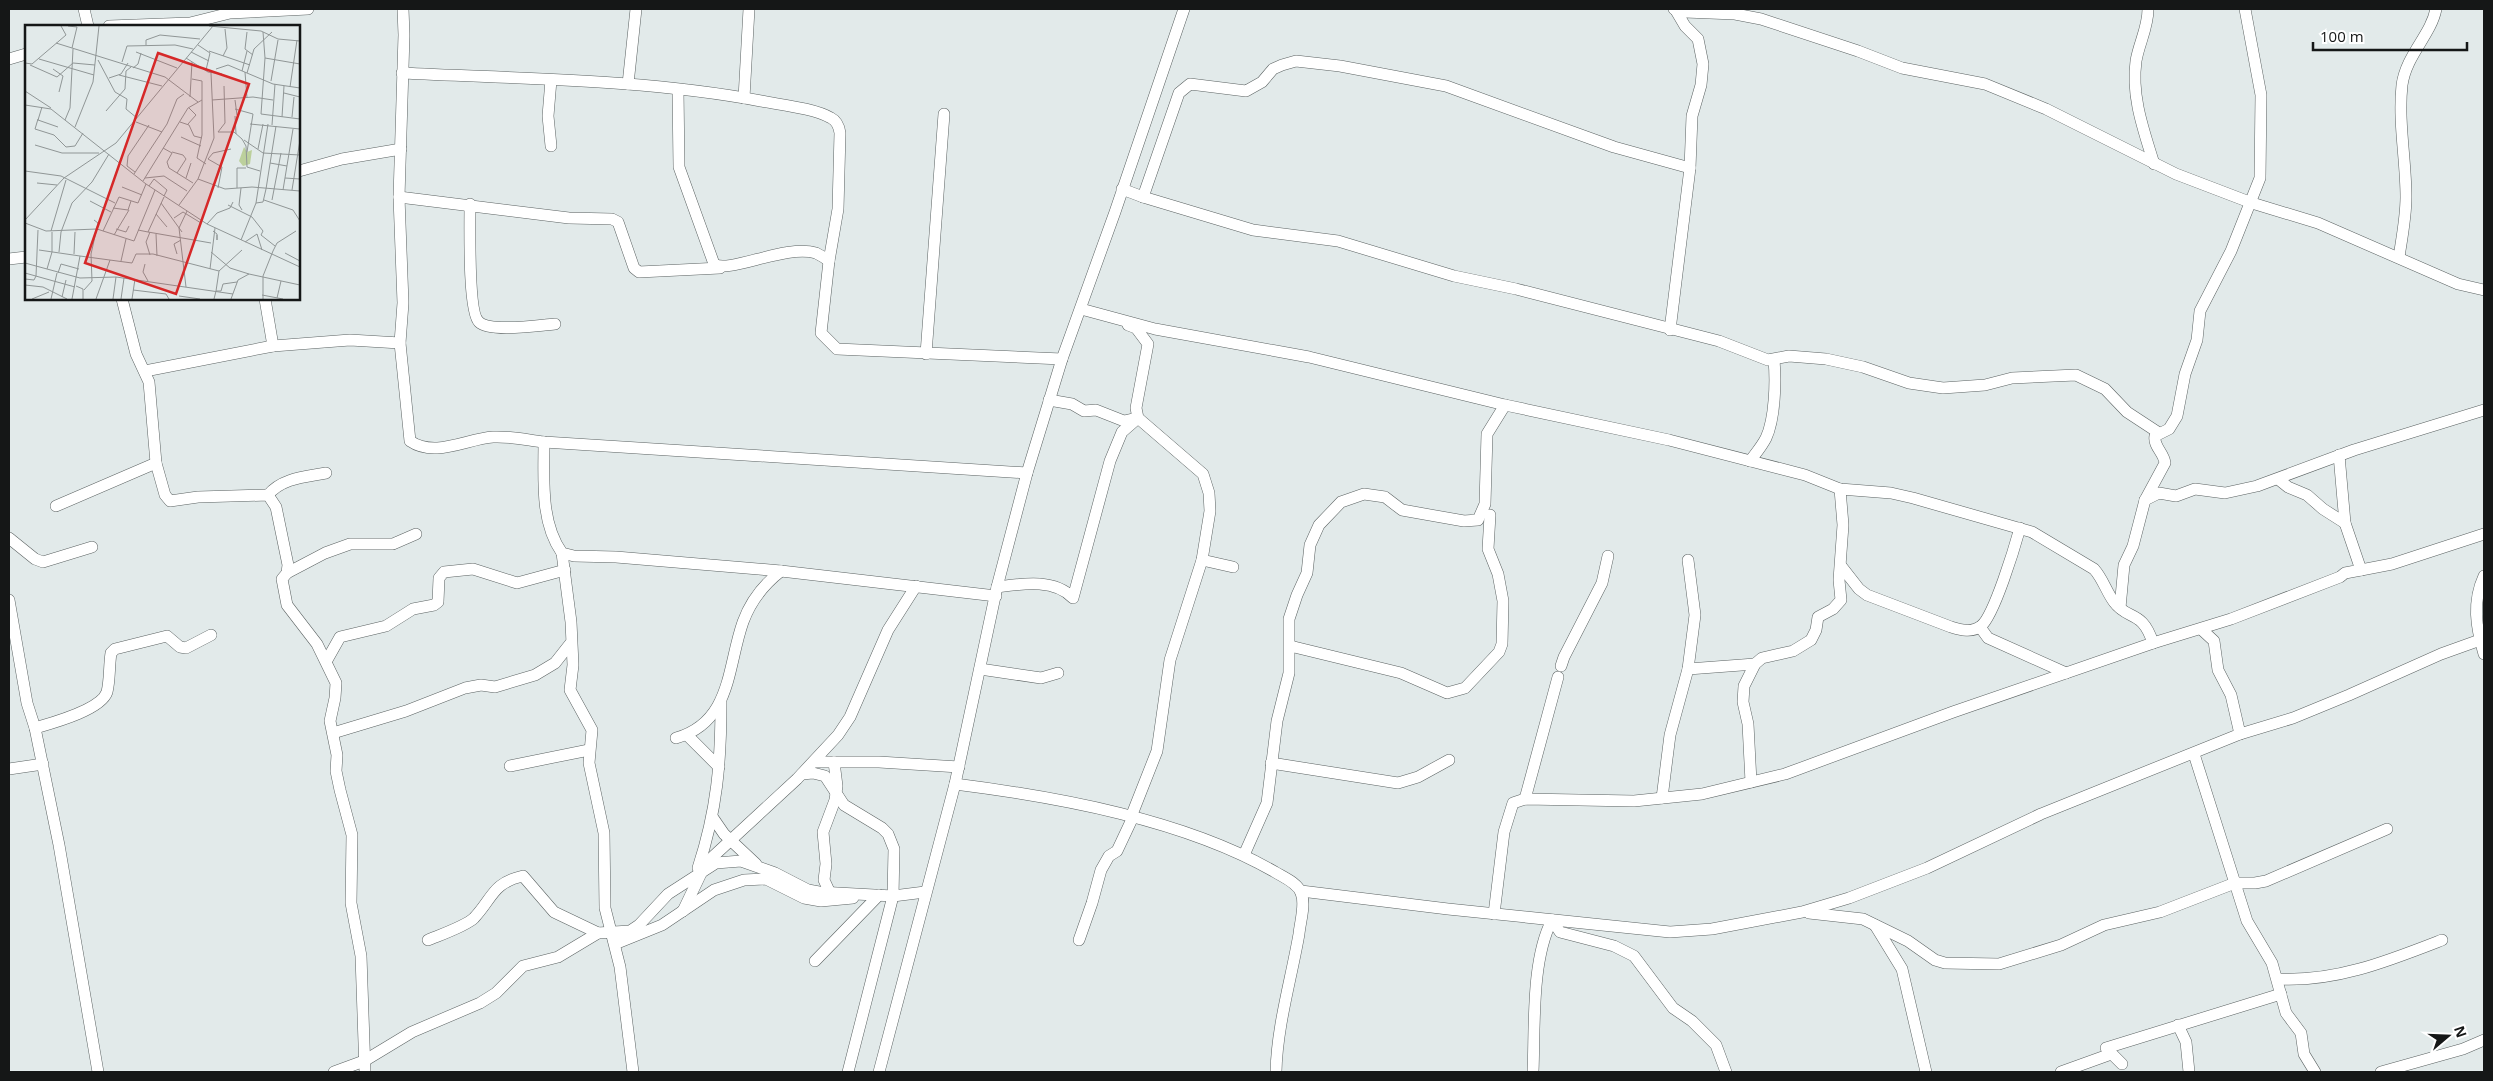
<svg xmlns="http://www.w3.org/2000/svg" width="2493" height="1081" font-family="'Open Sans',sans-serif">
  <rect width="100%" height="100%" fill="#e2eaea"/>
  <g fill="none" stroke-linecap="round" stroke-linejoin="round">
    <!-- minor casing -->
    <g stroke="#5b6262" stroke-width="12">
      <g id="minor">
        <polyline points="84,9 88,26"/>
        <path d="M 403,9 L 404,35 L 399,197 L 403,303 L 400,343 L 410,441 C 435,458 466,439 493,437 C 510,436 527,440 544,442 L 1027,473"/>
        <polyline points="1674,9 1685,12 1735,14 1761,19 1858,51 1902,68 1985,84 2046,109 2176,174 2252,203 2318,223 2458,284 2484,290"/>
        <path d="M 2148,9 C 2148,28 2139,43 2136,61 C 2131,97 2144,131 2154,164"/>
        <polyline points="109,26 190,23 230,13 308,9"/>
        <polyline points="9,59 26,54"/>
        <path d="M 402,73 C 522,79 643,79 761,101 C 781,105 813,108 831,118 C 837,121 839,126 840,133 L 838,209 L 829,261 L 821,333 L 837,349 L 1062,359"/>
        <polyline points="628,84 636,9"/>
        <path d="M 678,90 L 679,167 L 714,264 C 729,274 785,244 816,253 C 820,255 825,258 829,261"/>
        <polyline points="744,98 749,9"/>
        <polyline points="551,146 548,116 551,80"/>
        <polyline points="299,171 342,159 401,149"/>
        <polyline points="1122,189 1143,197 1253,230 1338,241 1454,276 1516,289 1719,341 1768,360 1789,356 1826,359 1863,367 1909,383 1943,388 1985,385 2012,378 2076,375 2105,389 2127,412 2159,433"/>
        <polyline points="399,197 569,218 612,219 618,222 634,268 639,272 720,268"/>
        <polyline points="1143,197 1179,93 1190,84 1246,91 1262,82 1273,69 1282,65 1296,61 1340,66 1446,86 1614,147 1690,168"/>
        <path d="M 470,204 C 470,223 468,313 479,322 C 491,333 539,325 555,324"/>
        <path d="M 2399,257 C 2402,237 2406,217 2406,197 C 2406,160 2398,122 2402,85 C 2406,55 2431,35 2436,9"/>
        <polyline points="9,259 26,257"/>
        <polyline points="122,299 136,354 149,382 156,463 165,495 170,501 198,497 268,495 276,507 288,565 287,573 282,579 287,605 317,644 336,683 335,698 330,721 337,755 336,771 340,790 352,835 351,903 361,956 365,1072"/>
        <polyline points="265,299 273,346"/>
        <path d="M 1081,309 L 1155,329 L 1309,357 L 1505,405 L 1669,440 L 1805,475 L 1840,489 L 1891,493 L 1913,498 L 2032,532 L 2094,569 C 2103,579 2106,591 2114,602 C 2128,621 2142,609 2153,643"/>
        <polyline points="1128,325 1136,328 1148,344 1136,408 1138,418 1203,474 1209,493 1210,511 1202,560 1170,660 1157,751 1131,817"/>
        <polyline points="1670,330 1690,168 1692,116 1701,85 1703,64 1698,39 1685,26 1675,9"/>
        <polyline points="926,354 944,114"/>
        <polyline points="145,371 273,346 350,340 400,343"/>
        <polyline points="1049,400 1072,404 1084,411 1096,410 1124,421 1137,418"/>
        <path d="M 544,442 C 544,479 540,522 562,553 L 574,556 L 616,557 L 781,571 L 996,596"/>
        <path d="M 1750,461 C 1756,453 1762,446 1766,438 C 1775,419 1776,381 1774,360"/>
        <polyline points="2278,479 2288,487 2307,495 2323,509 2345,523"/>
        <path d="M 268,495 C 282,478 305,477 326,473"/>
        <polyline points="2145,500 2159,493 2176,496 2195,489 2225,493 2257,486 2354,450 2484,410"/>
        <polyline points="56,506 156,463"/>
        <polyline points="9,538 35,559 43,562 92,547"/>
        <polyline points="562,553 571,622 573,665 570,690 592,730 589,763 604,833 605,908 620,967 633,1072"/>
        <polyline points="1202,560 1233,567"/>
        <path d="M 1841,566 L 1859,589 L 1867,595 L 1951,627 C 1961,630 1972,633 1981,626 C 1994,616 2015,546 2020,528"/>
        <polyline points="2361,570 2392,564 2484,534"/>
        <polyline points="287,573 325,553 350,544 393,544 416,534"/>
        <path d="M 2484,576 C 2472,602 2476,627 2484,654"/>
        <path d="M 997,587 C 1021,584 1054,578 1073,598 L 1110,461 L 1122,432 L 1138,418"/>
        <polyline points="9,600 27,703 35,728 59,845 98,1072"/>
        <path d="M 2120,608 L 2124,565 L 2133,546 L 2145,500 L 2165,463 C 2164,453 2153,446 2155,436 L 2169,429 L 2177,416 L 2185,374 L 2197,340 L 2200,311 L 2231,251 L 2260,178 L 2261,95 L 2245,9"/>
        <polyline points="1980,627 1988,638 2066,673"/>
        <polyline points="2201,629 2214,641 2218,670 2231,695 2240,734"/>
        <polyline points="1290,646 1401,673 1447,693 1465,688 1499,652 1502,644 1503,601 1498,574 1488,549 1490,515"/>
        <polyline points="327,660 340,637 386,626 413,609 434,605 438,602 439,578 444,572 473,569 517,583 565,570"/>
        <polyline points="1561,666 1564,657 1602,583 1608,556"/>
        <polyline points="980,669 1041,678 1058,673"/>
        <polyline points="1688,669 1755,664"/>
        <path d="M 35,728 C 52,723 101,710 107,692 C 110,680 109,666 111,653 L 115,649 L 167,636 L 180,647 L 186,648 L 211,635"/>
        <polyline points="333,733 406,711 465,688 481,685 495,687 535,675 555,663 570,644"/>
        <polyline points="687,735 719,767"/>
        <path d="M 676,738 C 732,722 727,667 743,622 C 751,600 763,585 781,571"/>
        <polyline points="2194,754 2247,921 2272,963 2286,1013 2301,1033 2304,1054 2315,1072"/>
        <polyline points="814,762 879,762 959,767"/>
        <polyline points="1271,763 1398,783 1418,777 1449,760"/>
        <polyline points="510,766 589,750"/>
        <polyline points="9,769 43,764"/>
        <polyline points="802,774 813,773 825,776 844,805 882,828 888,834 894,849 893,896 848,1072"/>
        <polyline points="1751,782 1748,724 1743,702 1744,686 1755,664 1762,658 1793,651 1811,640 1816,630 1818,617 1833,609 1841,600 1839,580 1843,525 1840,489"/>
        <path d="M 955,784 C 1058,797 1185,820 1275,872 C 1283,877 1298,883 1301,893 C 1306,904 1300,922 1299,934 C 1291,980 1277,1026 1276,1072"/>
        <polyline points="1662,798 1670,735 1688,669 1695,615 1688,560"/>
        <polyline points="1525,799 1558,677"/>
        <polyline points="713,818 724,834 756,864"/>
        <polyline points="1244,855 1267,803 1277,721 1289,673 1289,619 1297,595 1307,573 1310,545 1319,525 1341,502 1364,494 1385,497 1402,510 1464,521 1478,520 1485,504 1487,434 1505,405"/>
        <path d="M 698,868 C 717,810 721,763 721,702"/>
        <polyline points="1301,891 1448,909 1670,932 1712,929 1802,912 1849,898 1927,868 2041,814 2240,734 2293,718 2349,695 2441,654 2480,640"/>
        <polyline points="830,893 824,880 826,864 823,832 835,800 837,786 834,762"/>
        <polyline points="683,911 706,863 797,779 838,735 850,717 888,630 916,586"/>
        <polyline points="1809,913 1863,919 1908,941 1935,960 1945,963 1999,964 2061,945 2104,925 2160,912 2235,883 2255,883 2266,881 2387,829"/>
        <polyline points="1494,914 1504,832 1513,803 1525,799 1634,801 1702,794 1785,774 1953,712 2153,643 2231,619 2340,577 2345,573 2361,570 2345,523 2339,455"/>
        <polyline points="1552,920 1560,932 1614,946 1634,956 1673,1008 1692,1021 1716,1045 1726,1072"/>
        <polyline points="1875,925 1902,969 1926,1072"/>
        <path d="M 428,940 C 440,935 466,926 474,918 C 493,898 492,883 523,876 L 554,912 L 598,933"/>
        <polyline points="1079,940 1092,903 1101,870 1109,856 1117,851 1133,817"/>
        <polyline points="615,944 662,925 714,890 744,880 766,879 804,898 821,901 853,898"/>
        <polyline points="815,961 879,895"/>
        <path d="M 2278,979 C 2336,982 2388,961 2442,940"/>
        <polyline points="2178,1025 2186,1042 2189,1072"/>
        <polyline points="2122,1064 2106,1048 2281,994"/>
        <polyline points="334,1072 364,1061 412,1032 480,1003 496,993 523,966 558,957 598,933 630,931 639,925 668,894 716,863 741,861 775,873 808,890 819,892 893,896 925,892"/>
        <polyline points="879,1072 955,784 997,587 1027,473 1062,359 1115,212 1184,9"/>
        <path d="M 1533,1072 C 1535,1027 1531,960 1552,920"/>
        <polyline points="2061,1072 2111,1054"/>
        <polyline points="2381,1072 2463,1049 2484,1040"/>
      </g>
    </g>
    <!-- minor -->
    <use href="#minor" stroke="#fff" stroke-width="11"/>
  </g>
  <!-- overview -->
  <g transform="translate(25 25)">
    <rect width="275" height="275" fill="#e2eaea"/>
    <path d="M 219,122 L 222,127 L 227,125 L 225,139 L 218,141 L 214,136 Z" fill="#bcd09c"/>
    <path fill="none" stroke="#909696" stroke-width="1" d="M 43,1 L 52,2 L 47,23M 184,1 L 236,6 L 253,14 L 275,16M 222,7 L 220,24 L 228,30M 238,7 L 240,33 L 236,89 L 275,94M 31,18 L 140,52 L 173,77M 121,20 L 121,15 L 135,10 L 175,14M 173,20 L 185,28 L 181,45M 184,26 L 225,40M 111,27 L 152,43M 166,27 L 184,36M 198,31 L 202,23 L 200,4M 161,33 L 183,47 L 197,49M 240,33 L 275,39M 14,34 L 69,50M 73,35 L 90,67 L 102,74 L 101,84 L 112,93M 97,37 L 102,21 L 150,20 L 168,24M 0,38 L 7,39 L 41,10 L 36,1M 5,40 L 32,52 L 48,38 L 70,40M 108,43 L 113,39 L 116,28M 28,44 L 38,51 L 34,67M 191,44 L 203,40 L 248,59 L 275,63M 217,46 L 222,26M 220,47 L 222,73M 222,48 L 229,24 L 247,7M 94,50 L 137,61M 84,53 L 96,49 L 103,38M 167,54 L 177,56 L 177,110 L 172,133 L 181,139M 246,56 L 253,15M 265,62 L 272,15M 275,63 L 275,47M 0,66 L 26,83M 259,68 L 275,72M 165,72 L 167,37M 187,75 L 228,72 L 248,75M 210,75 L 212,90M 0,80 L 26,84 L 121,159 L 182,199 L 275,242M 17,82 L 13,95 L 33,102M 210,84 L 228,89 L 222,127M 81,86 L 100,64 L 101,46 L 106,42M 210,91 L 211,109M 257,92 L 259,61M 267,92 L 269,72M 13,94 L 10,104 L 29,110 L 41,122 L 50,121 L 58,108M 40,95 L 45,83 L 48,24M 111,97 L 137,107M 155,97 L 164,100 L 169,111 L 177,113M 163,99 L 171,90 L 164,83M 225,99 L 275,104M 247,100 L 250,59M 50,102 L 68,57 L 74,1M 193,107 L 209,107 L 217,114 L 221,121 L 222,142 L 235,146M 193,107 L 200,98 L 199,61M 156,112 L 176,121M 219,115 L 238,128 L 275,130M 10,120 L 37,128 L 74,128M 138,123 L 147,128 L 142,137 L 144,143 L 168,158M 233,124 L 238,99M 147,127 L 158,130 L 161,134 L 152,148M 245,138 L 262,141M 0,146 L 36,151 L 90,178M 110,147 L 102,141 L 103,131 L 124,100M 109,149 L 142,99 L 152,74 L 159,69M 120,153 L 139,151 L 162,166M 161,153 L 166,138M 260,153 L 275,154M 173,154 L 189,113 L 186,48M 118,156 L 163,83 L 177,75M 12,158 L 32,160M 124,161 L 129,154 L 142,165 L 139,171M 97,162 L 117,170M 193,163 L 197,142 L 183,134 L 188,128 L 206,124M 212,163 L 212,143 L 221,143M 216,163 L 214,180 L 217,185M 241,164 L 251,101M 258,165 L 268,104M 267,165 L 275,115M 239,175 L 268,185 L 275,196M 247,175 L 256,128M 65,176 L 86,187M 136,178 L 157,207M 231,178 L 238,177 L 241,164M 154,180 L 173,154 L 200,164 L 227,162 L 275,166M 203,180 L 227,192 L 238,206 L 236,210 L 250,221M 88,183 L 103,185 L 106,176M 131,189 L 142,202M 149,193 L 158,187 L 176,198M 0,195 L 39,153 L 91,118 L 188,1M 0,198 L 21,206 L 72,204 L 109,216 L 130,165M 182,199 L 192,188 L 205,183 L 208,177M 91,204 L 101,207 L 104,201M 113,205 L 123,207 L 139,172M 26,206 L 41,155M 78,206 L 94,172 L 113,178 L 121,159M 188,206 L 192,209 L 192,215 L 192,210M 123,207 L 186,218M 125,207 L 121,217 L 125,230M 131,209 L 132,231M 89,210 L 104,185M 216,215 L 231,178 L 243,99M 220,217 L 232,209 L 237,225M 14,225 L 55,231 L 47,274M 34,227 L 36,207 L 47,178 L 67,157 L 84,129M 186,227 L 205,243 L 224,249M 260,228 L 275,236M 49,229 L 50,207M 152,229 L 149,219 L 156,215M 55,231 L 107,238 L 111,229 L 128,229 L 194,246 L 217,225M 96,236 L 101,214M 0,238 L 55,253 L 91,252 L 208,269M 120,239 L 118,247 L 123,256M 22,244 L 27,227 L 27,207M 185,244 L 190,203M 0,248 L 50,262M 33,248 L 36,239 L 54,244M 0,254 L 9,255 L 11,251 L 13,205M 0,260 L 18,262 L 42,274M 51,261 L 58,264 L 58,274M 161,262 L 154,203 L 162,186M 59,265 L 67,256 L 66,229 L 73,198 L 69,195M 108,265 L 141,269 L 144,274M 191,266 L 194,246M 237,270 L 258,274M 154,271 L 175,274M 37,272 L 41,255M 252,273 L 256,256M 7,274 L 24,267M 26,274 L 32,248M 71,274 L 85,235M 88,274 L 91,252M 96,274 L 99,253M 107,274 L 110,254M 189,274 L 191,266 L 196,266 L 198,259 L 212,257M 206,274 L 213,255 L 224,249 L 275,260M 238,274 L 238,251 L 248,226 L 252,218 L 271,206"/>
    <path fill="#d62828" fill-opacity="0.15" stroke="#d62828" stroke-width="2.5" d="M 133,28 L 224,59 L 151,269 L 60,238 Z"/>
    <rect width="275" height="275" fill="none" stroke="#151717" stroke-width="2.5"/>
  </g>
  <!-- border -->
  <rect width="2493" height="1081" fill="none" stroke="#151717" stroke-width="20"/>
  <!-- north arrow -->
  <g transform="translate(2448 1036) rotate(71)" stroke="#ffffff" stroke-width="4" paint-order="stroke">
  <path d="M0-4L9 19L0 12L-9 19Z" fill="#151717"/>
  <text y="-8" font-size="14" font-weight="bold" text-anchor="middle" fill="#151717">N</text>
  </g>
  <!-- scale -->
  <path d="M2313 42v8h154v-8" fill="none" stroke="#151717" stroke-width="2.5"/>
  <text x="2320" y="42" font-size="15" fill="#151717" stroke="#ffffff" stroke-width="4" paint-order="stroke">100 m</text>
</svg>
